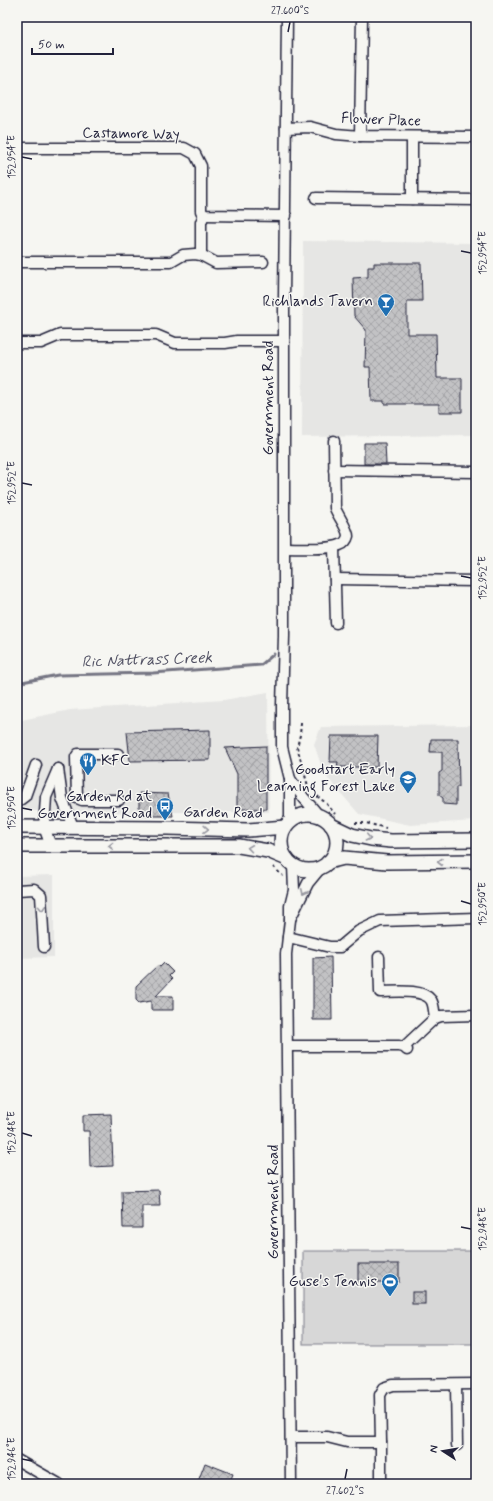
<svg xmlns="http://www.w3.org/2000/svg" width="493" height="1501" font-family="Mynerve,sans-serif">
  <defs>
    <pattern id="building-cross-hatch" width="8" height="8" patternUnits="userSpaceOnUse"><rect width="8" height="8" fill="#c2c2c4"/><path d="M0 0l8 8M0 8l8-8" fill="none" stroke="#a6a6a9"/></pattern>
  </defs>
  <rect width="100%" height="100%" fill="#f6f6f2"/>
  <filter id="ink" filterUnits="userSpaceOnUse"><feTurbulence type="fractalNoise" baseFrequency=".025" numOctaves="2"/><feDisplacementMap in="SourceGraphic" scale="8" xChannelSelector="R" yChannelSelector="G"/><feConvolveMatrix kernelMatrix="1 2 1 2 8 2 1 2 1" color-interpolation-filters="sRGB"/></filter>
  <g filter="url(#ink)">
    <!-- built -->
    <g fill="#e6e6e4">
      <polygon points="303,241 476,243 476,435 302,437"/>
      <polygon points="268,692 269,812 156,812 89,813 17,810 17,721 70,710 224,700"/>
      <polygon points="475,725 475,821 410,825 359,814 324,774 314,744 321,727"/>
      <polygon points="54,875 54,957 17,958 17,876"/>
    </g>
    <!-- pitch -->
    <rect fill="#d7d7d7" stroke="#7c7c89" x="303" y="1251" width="173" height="93"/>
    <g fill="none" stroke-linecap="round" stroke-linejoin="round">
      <!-- stream -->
      <polyline stroke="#757583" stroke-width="3" points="17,683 58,675 153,673 261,665 274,654"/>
    </g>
    <!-- building -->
    <g fill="url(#building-cross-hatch)" stroke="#22223b">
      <polygon points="374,263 421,263 422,301 407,301 407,334 436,334 437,378 462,378 462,412 439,412 439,404 384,404 384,401 371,401 370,367 365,367 366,330 354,316 353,278 368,277 368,267 374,267"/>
      <polygon points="364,443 385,443 386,464 364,464"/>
      <polygon points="210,730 210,760 130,761 127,732"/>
      <polygon points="331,736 378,736 377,767 337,767 338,762 330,762"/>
      <polygon points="431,739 458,739 459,787 456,787 456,805 443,804 443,798 439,795 439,773 442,771 442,752 430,752"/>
      <polygon points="266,746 266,809 237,809 237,774 225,748"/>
      <polygon points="139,793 168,794 173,816 139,816"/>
      <polygon points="331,957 332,1020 313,1020 313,958"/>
      <polygon points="164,963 173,972 169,976 172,979 156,996 173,996 173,1010 151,1010 151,1001 139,1003 136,1000 136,986 158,965 160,967"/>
      <polygon points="111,1114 113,1166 90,1167 89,1131 83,1131 83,1115"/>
      <polygon points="159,1190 160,1206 142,1206 142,1228 123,1228 122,1191"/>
      <rect x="358" y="1264" width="41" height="18"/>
      <rect x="412" y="1292" width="13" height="12"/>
      <polygon points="205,1463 233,1474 229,1484 197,1484"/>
    </g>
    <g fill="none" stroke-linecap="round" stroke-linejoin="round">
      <!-- minor casing -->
      <g stroke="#22223b" stroke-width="13">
        <g id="minor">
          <polyline points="287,17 284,300 284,636 282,705 282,747 290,779 290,822"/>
          <polyline points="286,128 310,127 336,134 360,136 476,137"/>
          <polyline points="360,136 362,17"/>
          <polyline points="412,137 412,199"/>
          <polyline points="17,148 184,148 195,154 201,166 201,211 204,215 286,216"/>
          <polyline points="316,198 476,200"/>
          <polyline points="201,255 201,222 204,215"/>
          <polyline points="17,262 171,262 183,255 195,254 201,255 216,263 263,262"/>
          <polyline points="17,343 41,343 60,335 156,335 175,343 225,343 237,341 284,341"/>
          <polyline points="334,470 476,472"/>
          <polyline points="334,547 336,623"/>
          <path d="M 285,548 C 299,548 328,550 340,545 C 344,544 347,540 348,536 C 348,529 338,516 335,508 L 334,441"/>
          <polyline points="335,579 476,581"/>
          <polyline points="118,754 78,754 76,757 77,798 82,800 119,800"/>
          <polyline points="58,769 62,798 73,827"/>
          <polyline points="290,779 303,797 320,817"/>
          <polyline points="17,802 25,796 36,765"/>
          <polyline points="51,846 44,827 46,797 58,769"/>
          <polyline points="17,890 34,889 41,895 44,947"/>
          <polyline points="290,919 308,883 322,866"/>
          <polyline points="288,937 330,947 340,947 359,931 380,921 476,918"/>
          <path d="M 379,957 L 380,992 C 393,992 423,988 431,1000 C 434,1004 434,1012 435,1018"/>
          <polyline points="288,1046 399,1046 404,1047 407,1050"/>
          <polyline points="404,1047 435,1018 441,1016 476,1015"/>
          <polyline points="456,1385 457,1445"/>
          <polyline points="291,1437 327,1437 347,1442 381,1442 380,1395 384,1388 393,1385 476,1384"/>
          <polyline points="381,1442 381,1484"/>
          <polyline points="17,1460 59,1484"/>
          <polyline points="291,1484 286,954 290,920 290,906 294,890 293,865"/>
        </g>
      </g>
      <!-- major casing -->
      <g stroke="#22223b" stroke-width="16">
        <g id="major">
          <circle cx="309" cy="842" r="28"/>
          <polyline points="331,825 352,835 371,839 391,841 476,840"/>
          <polyline points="17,827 167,828 248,830 285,827"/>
          <polyline points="17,846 239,846 268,851 287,859"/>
          <polyline points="328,862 344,858 387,862 476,861"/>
        </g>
      </g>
      <!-- path -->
      <g stroke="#22223b" stroke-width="2" stroke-dasharray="3 3" stroke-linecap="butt">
        <polyline points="301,723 300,735 297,747 308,786"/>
        <polyline points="317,796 326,803 335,814"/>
        <polyline points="355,823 366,823 386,828"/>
        <polyline points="273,867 283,876"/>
      </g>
      <!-- minor -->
      <use href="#minor" stroke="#f6f6f2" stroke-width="10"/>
      <!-- major -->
      <use href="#major" stroke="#f6f6f2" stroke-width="13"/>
    </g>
    <!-- one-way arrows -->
    <defs><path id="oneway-chevron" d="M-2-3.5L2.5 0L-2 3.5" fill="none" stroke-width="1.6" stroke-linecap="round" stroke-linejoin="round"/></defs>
    <g stroke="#9797a0">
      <use href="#oneway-chevron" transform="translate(206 829) rotate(2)"/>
      <use href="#oneway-chevron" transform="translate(368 838) rotate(12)"/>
      <use href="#oneway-chevron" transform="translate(111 846) rotate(-180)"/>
      <use href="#oneway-chevron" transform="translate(250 848) rotate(-172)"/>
      <use href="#oneway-chevron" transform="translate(440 862) rotate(180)"/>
      <use href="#oneway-chevron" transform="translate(304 892) rotate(115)"/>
      <use href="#oneway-chevron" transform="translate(42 908) rotate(86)"/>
    </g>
  </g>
  <!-- ticks -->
  <path fill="none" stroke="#22223b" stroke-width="1.5" d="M 288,32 L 290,22M 22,157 L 32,159M 461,251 L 471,253M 22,483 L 32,485M 461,576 L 471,578M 22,808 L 32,810M 461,901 L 471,904M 22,1133 L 32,1136M 461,1227 L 471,1229M 22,1459 L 32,1461M 345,1479 L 347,1469"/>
  <!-- icons -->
  <defs>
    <g id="bar-pin" transform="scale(0.9)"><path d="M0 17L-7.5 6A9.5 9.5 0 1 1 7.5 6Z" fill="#1f6fb2" stroke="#f6f6f2"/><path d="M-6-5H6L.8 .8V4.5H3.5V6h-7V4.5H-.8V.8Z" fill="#fff"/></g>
    <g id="restaurant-pin" transform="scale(0.9)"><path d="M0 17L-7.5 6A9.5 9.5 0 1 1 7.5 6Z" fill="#1f6fb2" stroke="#f6f6f2"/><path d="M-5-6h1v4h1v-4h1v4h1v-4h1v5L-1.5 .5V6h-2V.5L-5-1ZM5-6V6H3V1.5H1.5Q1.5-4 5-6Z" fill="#fff"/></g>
    <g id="school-pin" transform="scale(0.9)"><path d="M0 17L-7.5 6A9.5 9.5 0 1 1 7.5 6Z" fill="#1f6fb2" stroke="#f6f6f2"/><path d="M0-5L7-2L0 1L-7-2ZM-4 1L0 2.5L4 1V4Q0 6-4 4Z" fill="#fff"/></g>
    <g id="bus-pin" transform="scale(0.9)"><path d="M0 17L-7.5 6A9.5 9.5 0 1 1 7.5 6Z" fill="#1f6fb2" stroke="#f6f6f2"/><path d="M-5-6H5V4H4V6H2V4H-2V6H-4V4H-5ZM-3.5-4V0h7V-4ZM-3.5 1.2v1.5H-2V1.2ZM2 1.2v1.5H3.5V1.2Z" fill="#fff"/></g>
    <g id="stadium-pin" transform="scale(0.9)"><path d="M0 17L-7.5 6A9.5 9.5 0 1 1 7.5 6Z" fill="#1f6fb2" stroke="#f6f6f2"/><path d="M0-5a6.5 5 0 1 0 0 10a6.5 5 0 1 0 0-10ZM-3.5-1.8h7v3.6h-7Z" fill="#fff"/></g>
  </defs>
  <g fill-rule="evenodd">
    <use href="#bar-pin" x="386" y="302"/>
    <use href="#restaurant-pin" x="88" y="761"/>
    <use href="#school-pin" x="408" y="779"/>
    <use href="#bus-pin" x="165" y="806"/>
    <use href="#stadium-pin" x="390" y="1282"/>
  </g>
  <g text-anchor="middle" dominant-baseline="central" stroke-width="3" stroke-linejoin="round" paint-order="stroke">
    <!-- street labels -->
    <g font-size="15" fill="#22223b" stroke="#f6f6f2">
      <text transform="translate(381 120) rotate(2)">Flower Place</text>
      <text transform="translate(131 134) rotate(1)">Castamore Way</text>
      <text transform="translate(269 398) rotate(-90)">Government Road</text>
      <text transform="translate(223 813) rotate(1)">Garden Road</text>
      <text transform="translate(274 1202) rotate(-90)">Government Road</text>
    </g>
    <!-- poi labels -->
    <g font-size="15" fill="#22223b" stroke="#f6f6f2" text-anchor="end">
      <text x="373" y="302">Richlands Tavern</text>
      <text x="101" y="761" text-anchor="start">KFC</text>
      <text x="395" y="770">Goodstart Early<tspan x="395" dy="17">Learning Forest Lake</tspan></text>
      <text x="152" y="797">Garden Rd at<tspan x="152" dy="17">Government Road</tspan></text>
      <text x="377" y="1282">Guse's Tennis</text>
    </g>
    <!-- water labels -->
    <g font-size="16" font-style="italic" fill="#535365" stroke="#f6f6f2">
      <text transform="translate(147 660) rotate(-2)">Ric Nattrass Creek</text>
    </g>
  </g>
  <!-- margin -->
  <rect width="493" height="1501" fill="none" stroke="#f6f6f2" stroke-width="44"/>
  <!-- north arrow -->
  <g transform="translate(443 1451) rotate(282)" stroke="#f6f6f2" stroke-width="3" paint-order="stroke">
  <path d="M0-3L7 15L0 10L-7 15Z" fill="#22223b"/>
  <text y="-6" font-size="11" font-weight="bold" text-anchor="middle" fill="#22223b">N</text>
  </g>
  <!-- scale -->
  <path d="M32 48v6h81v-6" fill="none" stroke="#22223b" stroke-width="2"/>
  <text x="38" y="48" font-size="12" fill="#22223b" stroke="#f6f6f2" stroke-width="3" paint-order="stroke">50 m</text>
  <rect x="22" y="22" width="449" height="1457" fill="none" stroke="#22223b" stroke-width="1.5"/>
  <g font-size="10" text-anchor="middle" fill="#22223b">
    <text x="290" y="14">27.600°S</text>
    <text transform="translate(11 157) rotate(-90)" y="4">152.954°E</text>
    <text transform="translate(482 253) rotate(-90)" y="4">152.954°E</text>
    <text transform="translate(11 483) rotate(-90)" y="4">152.952°E</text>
    <text transform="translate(482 578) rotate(-90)" y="4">152.952°E</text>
    <text transform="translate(11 808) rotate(-90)" y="4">152.950°E</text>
    <text transform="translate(482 904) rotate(-90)" y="4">152.950°E</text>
    <text transform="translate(11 1133) rotate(-90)" y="4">152.948°E</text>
    <text transform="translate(482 1229) rotate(-90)" y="4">152.948°E</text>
    <text transform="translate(11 1459) rotate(-90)" y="4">152.946°E</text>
    <text x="345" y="1494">27.602°S</text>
  </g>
</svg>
